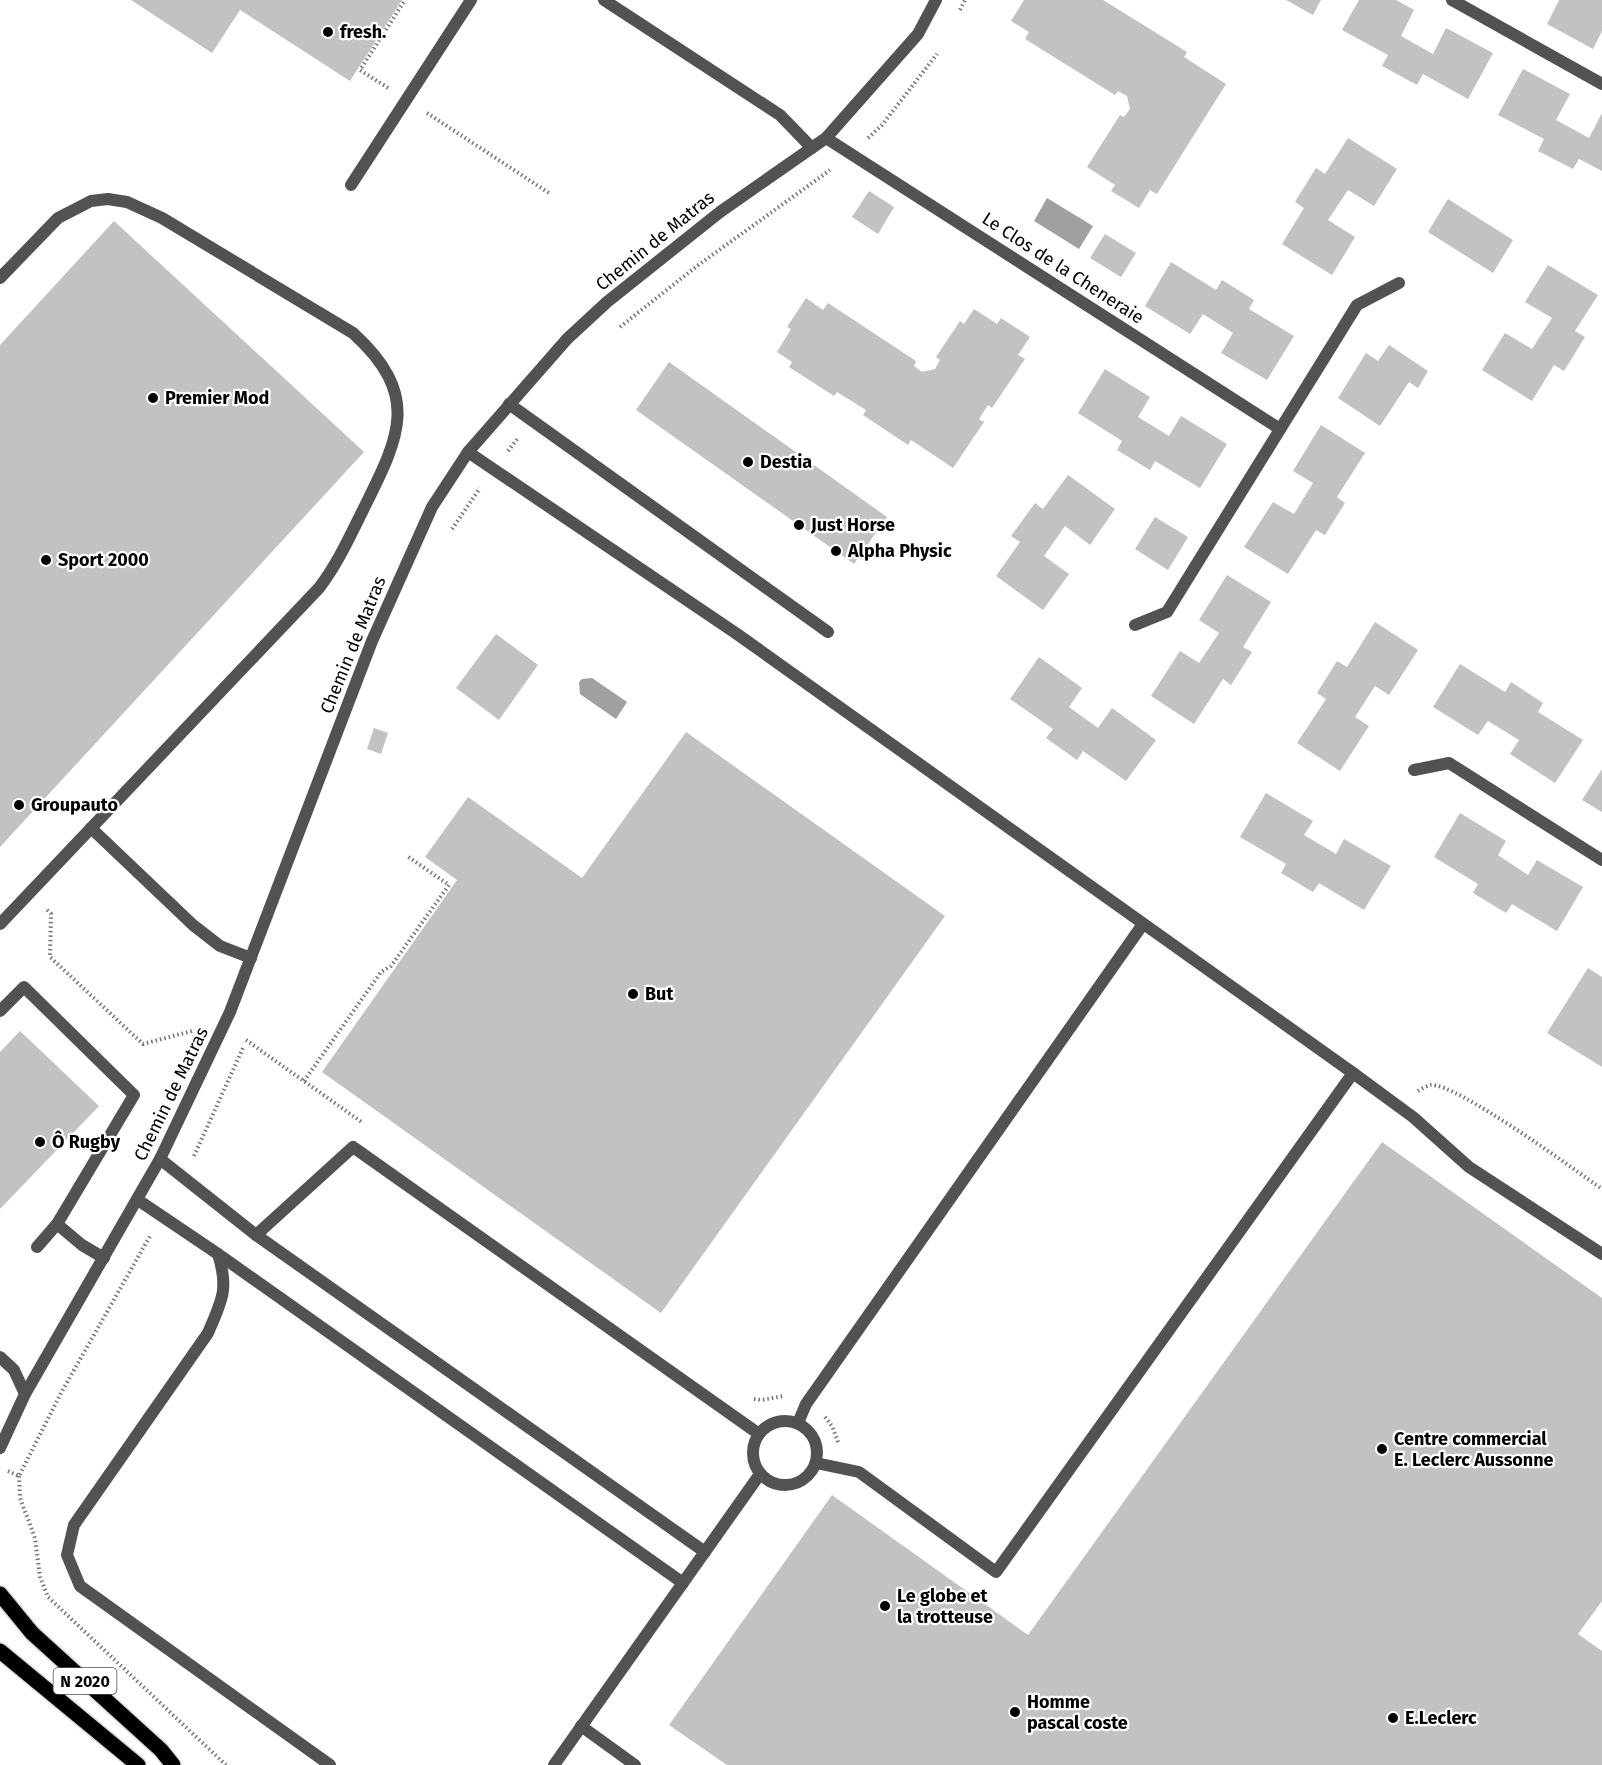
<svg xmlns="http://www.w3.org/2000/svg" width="1602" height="1765" font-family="'Fira Sans',sans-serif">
  <rect width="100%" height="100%" fill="#fff"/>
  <!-- water -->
  <g fill="#a0a0a0">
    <polygon points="1047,198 1093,226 1079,249 1034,221"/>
    <polygon points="592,678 627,702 616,719 580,694 579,682 582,679"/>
  </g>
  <!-- building -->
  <g fill="#c2c2c2">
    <polygon points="131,0 402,0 350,81 240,10 212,53"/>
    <polygon points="1024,0 1103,0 1187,52 1184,57 1226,84 1157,194 1150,190 1139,208 1111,191 1115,185 1087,167 1120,115 1124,117 1130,109 1127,96 1118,91 1115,95 1025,39 1029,32 1011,21"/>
    <polygon points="1286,0 1321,0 1313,15"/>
    <polygon points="1359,0 1396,0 1414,10 1401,36 1433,54 1446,28 1493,53 1468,99 1423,74 1417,85 1382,66 1388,55 1342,30"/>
    <polygon points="1559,0 1602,0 1602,31 1593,49 1547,24"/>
    <polygon points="1523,69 1570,94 1556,120 1589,138 1602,113 1602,171 1579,159 1573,169 1538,151 1544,139 1498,115"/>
    <polygon points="1348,138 1397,169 1374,206 1348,190 1328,220 1355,237 1332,275 1282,244 1304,208 1295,202 1316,168 1325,174"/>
    <polygon points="869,191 894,207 878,234 852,217"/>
    <polygon points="1448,199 1513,240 1493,273 1428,232"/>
    <polygon points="114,221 364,452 0,847 0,345"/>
    <polygon points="1105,234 1136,253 1121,277 1090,258"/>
    <polygon points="1171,262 1216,290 1222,280 1254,300 1249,309 1294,336 1267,380 1221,353 1233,333 1203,314 1190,334 1145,306"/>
    <polygon points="1548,265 1598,295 1575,331 1585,337 1564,371 1554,365 1532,401 1482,370 1505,333 1532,349 1552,318 1525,302"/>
    <polygon points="806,298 823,310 828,303 916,361 914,366 922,372 935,369 940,360 936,357 960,321 964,324 974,309 997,324 1001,318 1030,337 1018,355 1025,359 992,408 988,405 979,419 984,422 953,468 911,440 908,445 863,415 866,410 837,392 834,396 789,367 792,362 777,352 791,329 787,327"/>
    <polygon points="1389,345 1428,371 1418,388 1409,382 1380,426 1338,398 1366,353 1378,361"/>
    <polygon points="669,362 887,517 854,564 636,410"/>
    <polygon points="1105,369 1150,397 1138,417 1169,436 1181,416 1227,444 1200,488 1155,461 1150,470 1117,450 1122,441 1078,413"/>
    <polygon points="1321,425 1365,453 1337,497 1345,503 1325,535 1316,530 1288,574 1244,547 1273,502 1294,514 1313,483 1293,471"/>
    <polygon points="1068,475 1115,509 1090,545 1065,526 1044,556 1069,574 1043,610 996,576 1020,542 1011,536 1035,503 1043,509"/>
    <polygon points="1155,517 1188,537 1168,570 1135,549"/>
    <polygon points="1227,575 1271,602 1243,647 1252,652 1231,685 1223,679 1194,724 1151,696 1180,651 1199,663 1219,633 1199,620"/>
    <polygon points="1375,622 1418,650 1389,695 1375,686 1355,717 1369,726 1340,771 1297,743 1326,699 1317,693 1337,661 1347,667"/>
    <polygon points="496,634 538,665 499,720 456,688"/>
    <polygon points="1039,657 1082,688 1069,707 1098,728 1112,708 1156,740 1126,781 1083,751 1077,760 1046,738 1053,729 1010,699"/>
    <polygon points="1460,664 1505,692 1511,682 1543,703 1538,712 1583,740 1555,783 1510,754 1519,740 1488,721 1478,735 1433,707"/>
    <polygon points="374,728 388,733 381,754 367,749"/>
    <polygon points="686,732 945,916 661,1313 322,1072 457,880 425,857 468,797 582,878"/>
    <polygon points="1602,769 1602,812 1582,800"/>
    <polygon points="1266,793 1313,821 1304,835 1336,854 1344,839 1391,866 1364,910 1319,883 1313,892 1281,873 1286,864 1240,837"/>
    <polygon points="1460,813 1506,841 1498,855 1528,875 1537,860 1583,887 1557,931 1512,904 1506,913 1473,893 1478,884 1434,857"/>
    <polygon points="1588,968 1602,977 1602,1067 1547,1033"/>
    <polygon points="20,1031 99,1106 0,1209 0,1052"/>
    <polygon points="1382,1142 1602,1298 1602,1601 1578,1634 1602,1651 1602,1765 727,1765 669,1725 832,1495 1028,1635"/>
  </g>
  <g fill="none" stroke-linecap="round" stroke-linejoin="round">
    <!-- primary casing -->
    <g stroke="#dbdbdb" stroke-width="18">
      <g id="primary">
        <polyline points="0,1594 32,1633 161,1750 173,1765"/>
        <polyline points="0,1651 138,1765"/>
      </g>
    </g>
    <!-- path -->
    <g stroke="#747474" stroke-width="4" stroke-dasharray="1.5 3" stroke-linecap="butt">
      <polyline points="960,10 965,0"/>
      <polyline points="388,88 360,70 405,0"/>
      <polyline points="427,113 549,193"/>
      <polyline points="868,138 882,125 937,54"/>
      <polyline points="620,327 697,266 830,170"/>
      <polyline points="508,451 518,438"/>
      <polyline points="452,529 480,488"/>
      <polyline points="47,910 51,914 50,957 143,1044 192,1031"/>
      <polyline points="246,1040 363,1123"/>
      <polyline points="304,1081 381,972 391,966 449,885 407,856"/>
      <path d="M 1418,1091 C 1421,1089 1427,1086 1431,1085 C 1456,1083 1575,1170 1602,1189"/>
      <polyline points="194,1156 243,1048"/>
      <polyline points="754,1399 761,1400 784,1396"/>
      <polyline points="825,1417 832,1426 838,1442"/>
      <polyline points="8,1471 19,1476 61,1393 150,1236"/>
      <polyline points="19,1476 20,1498 35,1538 40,1577 48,1597 226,1765"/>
    </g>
    <!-- service -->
    <g stroke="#525252" stroke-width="12">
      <polyline points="1452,0 1602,84"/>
      <polyline points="826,138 1280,429"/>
      <polyline points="351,185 471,0"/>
      <path d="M 0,278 L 58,218 L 91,201 L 108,199 L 127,202 L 162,218 L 353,333 C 421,395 400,436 364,508 C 350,536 338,563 319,588 L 0,924"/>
      <polyline points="509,404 828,632"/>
      <polyline points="468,452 737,634 1353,1073 1413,1117 1469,1167 1602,1254"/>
      <polyline points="1135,625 1167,612 1357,305 1399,283"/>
      <polyline points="1414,770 1449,763 1602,860"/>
      <polyline points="91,828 193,925 220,946 251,958"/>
      <polyline points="0,1011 24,987 134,1095 57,1224 37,1247"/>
      <polyline points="160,1159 256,1235 705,1552"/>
      <polyline points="138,1200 218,1254 683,1583"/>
      <polyline points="57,1224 82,1245 104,1258"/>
      <polyline points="256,1235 353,1147 759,1434"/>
      <path d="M 218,1254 C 229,1289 222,1300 208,1333 L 74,1525 L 67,1555 L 80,1586 L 330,1765"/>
      <polyline points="0,1357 14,1370 25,1394"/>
      <circle cx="785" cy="1453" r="32"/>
      <polyline points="798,1423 806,1404 1143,924"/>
      <polyline points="816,1463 859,1472 996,1572 1353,1073"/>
      <polyline points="581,1726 635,1765"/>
      <polyline points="554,1765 760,1474"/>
    </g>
    <!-- minor -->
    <g stroke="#525252" stroke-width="12">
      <polyline points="604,0 780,115 812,148"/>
      <polyline points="0,1448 25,1394 160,1159 230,1012 372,641 432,507 468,452 567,339 607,302 720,212 826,138 918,34 936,0"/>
    </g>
    <!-- primary -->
    <use href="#primary" stroke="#000" stroke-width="15"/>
  </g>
  <!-- markers -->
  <g fill="#000" stroke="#fff" stroke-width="2">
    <circle cx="328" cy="32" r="6"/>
    <circle cx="153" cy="398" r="6"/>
    <circle cx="748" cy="462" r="6"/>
    <circle cx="799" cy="525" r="6"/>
    <circle cx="836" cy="551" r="6"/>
    <circle cx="46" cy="560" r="6"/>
    <circle cx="19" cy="805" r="6"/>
    <circle cx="633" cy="994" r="6"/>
    <circle cx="40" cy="1142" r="6"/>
    <circle cx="1382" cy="1449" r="6"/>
    <circle cx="885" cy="1606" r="6"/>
    <circle cx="1015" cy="1712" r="6"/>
    <circle cx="1393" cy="1718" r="6"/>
  </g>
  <g text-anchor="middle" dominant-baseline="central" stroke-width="4.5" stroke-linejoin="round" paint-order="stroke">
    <!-- shield labels -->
    <rect fill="#fff" stroke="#4c4c4c" stroke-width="1.5" x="53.5" y="1668" width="63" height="26" rx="4.5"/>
    <g font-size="16" font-weight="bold" fill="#000">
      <text x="85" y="1681">N 2020</text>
    </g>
    <!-- poi labels -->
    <g font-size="18" font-weight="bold" fill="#000" stroke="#fff" text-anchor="start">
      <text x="340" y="32">fresh.</text>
      <text x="165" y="398">Premier Mod</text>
      <text x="760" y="462">Destia</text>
      <text x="811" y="525">Just Horse</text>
      <text x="848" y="551">Alpha Physic</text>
      <text x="58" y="560">Sport 2000</text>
      <text x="31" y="805">Groupauto</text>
      <text x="645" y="994">But</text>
      <text x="52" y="1142">Ô Rugby</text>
      <text x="1394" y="1439">Centre commercial<tspan x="1394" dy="21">E. Leclerc Aussonne</tspan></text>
      <text x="897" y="1596">Le globe et<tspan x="897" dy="21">la trotteuse</tspan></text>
      <text x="1027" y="1702">Homme<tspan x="1027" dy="21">pascal coste</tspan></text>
      <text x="1405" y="1718">E.Leclerc</text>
    </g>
    <!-- street labels -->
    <g font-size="18" fill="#000" stroke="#fff">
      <text transform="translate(655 241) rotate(-39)">Chemin de Matras</text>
      <text transform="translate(1063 268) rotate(33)">Le Clos de la Cheneraie</text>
      <text transform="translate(353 645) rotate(-68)">Chemin de Matras</text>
      <text transform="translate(171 1094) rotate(-64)">Chemin de Matras</text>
    </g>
  </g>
</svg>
